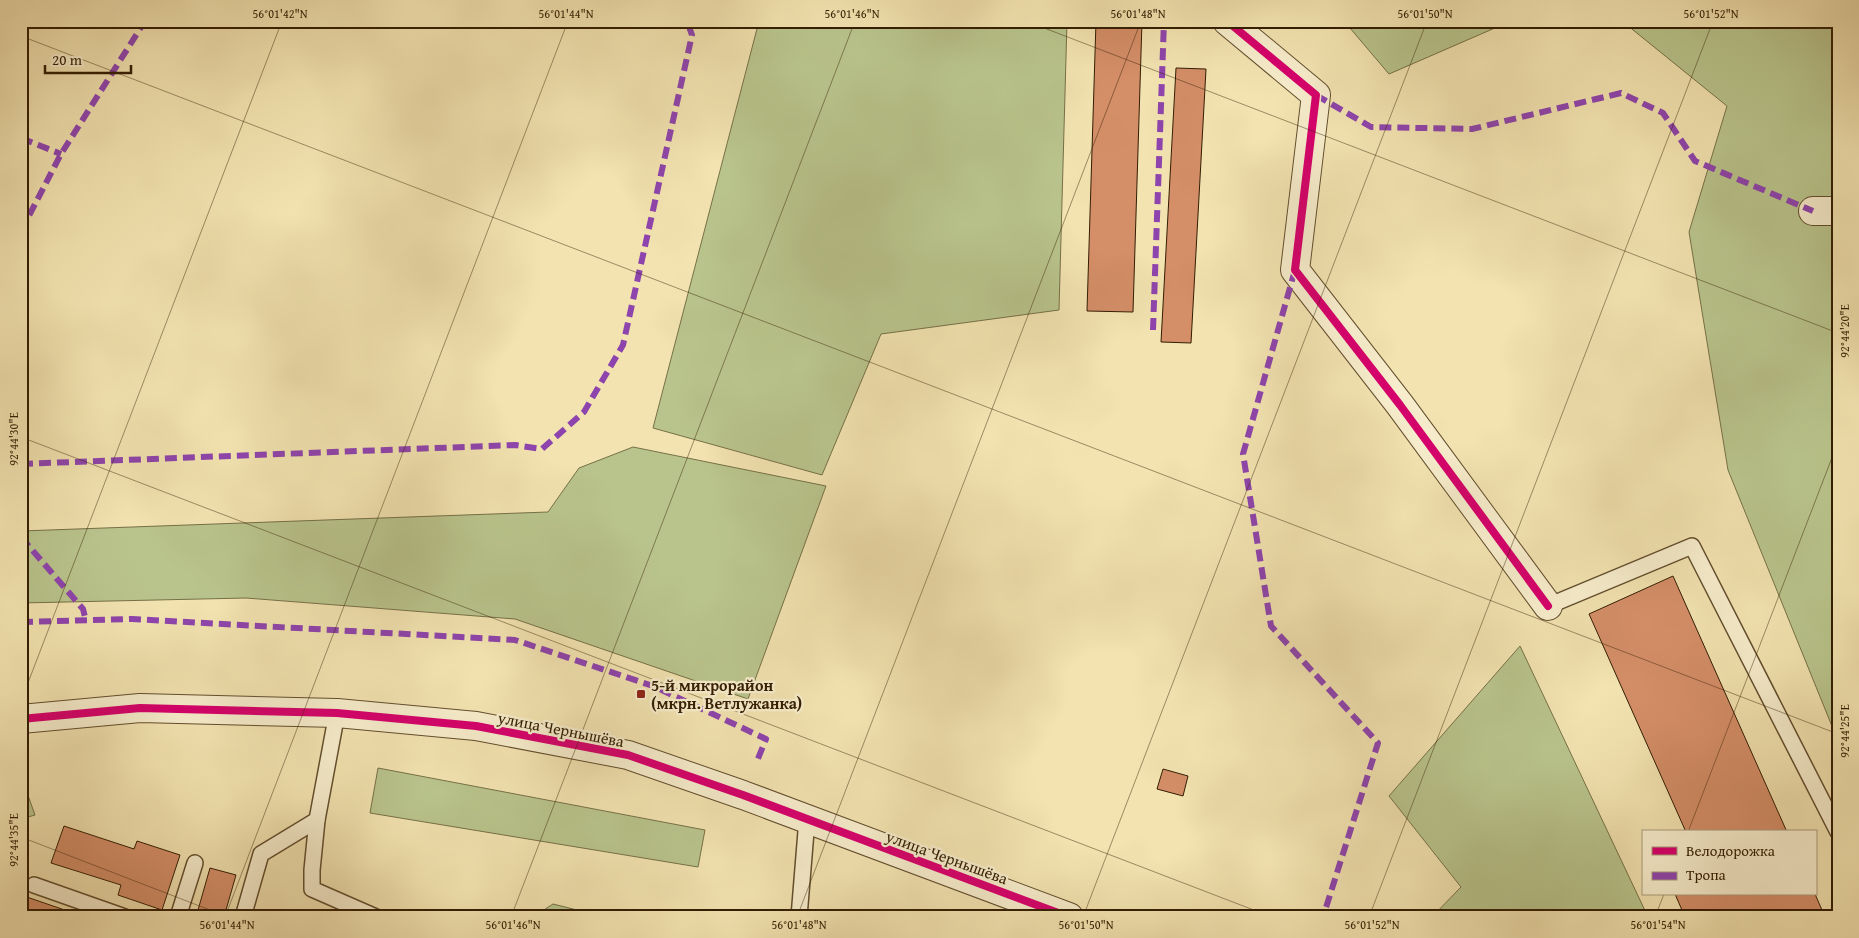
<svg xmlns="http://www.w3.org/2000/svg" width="1859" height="938" font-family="'Gentium Book Plus',serif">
  <rect width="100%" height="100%" fill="#f2e3b0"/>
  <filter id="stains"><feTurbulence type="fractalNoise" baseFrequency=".004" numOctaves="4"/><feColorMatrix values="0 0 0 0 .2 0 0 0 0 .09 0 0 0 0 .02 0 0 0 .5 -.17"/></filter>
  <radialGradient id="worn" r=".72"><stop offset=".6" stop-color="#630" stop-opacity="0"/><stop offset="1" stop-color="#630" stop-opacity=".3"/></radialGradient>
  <!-- green -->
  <g fill="#b9c48c" stroke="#767047">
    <polygon points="759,21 1067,21 1059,310 881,334 822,475 653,428"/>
    <polygon points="1344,21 1511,21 1389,74"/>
    <polygon points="1622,21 1838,21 1838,741 1728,470 1689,232 1727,106"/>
    <polygon points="633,447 826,486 748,699 515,619 246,598 21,603 21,531 548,512 579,468"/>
    <polygon points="1520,646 1648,917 1432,917 1461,887 1389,796"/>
    <polygon points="378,768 705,830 698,867 370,813"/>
    <polygon points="21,776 35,815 21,819"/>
    <polygon points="553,904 605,917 533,917"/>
  </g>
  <!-- building -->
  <g fill="#d48e68" stroke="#331d02">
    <polygon points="1096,21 1142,21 1133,312 1087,311"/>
    <polygon points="1176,68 1206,69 1191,343 1161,342"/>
    <polygon points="1673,576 1787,832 1686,832 1589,614"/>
    <polygon points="1163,769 1188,776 1183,796 1157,789"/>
    <polygon points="64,826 134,849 137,841 180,855 162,910 118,895 121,885 51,863"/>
    <polygon points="210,868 236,875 224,917 196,917"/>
    <polygon points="1675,894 1815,894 1825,917 1685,917"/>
    <polygon points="21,895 85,917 21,917"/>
  </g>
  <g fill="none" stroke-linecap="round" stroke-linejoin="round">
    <!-- service casing -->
    <g stroke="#634e2e" stroke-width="18">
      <g id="service">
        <polyline points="1548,606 1692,546 1838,832"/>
        <polyline points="317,820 312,870 312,889 376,917"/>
        <polyline points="34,885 125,917"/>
        <polyline points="178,917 195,863"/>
        <polyline points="243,917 261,854 317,820 337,713"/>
        <polyline points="799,917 807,819"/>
      </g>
    </g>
    <!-- minor casing -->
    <g stroke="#634e2e" stroke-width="30">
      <g id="minor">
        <polyline points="1227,21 1316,95 1295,270 1400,405 1548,606"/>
        <polyline points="1813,211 1838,211"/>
      </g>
    </g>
    <!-- tertiary casing -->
    <g stroke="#634e2e" stroke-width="30">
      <polyline id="tertiary" points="21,719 140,708 337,713 476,726 628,755 743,795 1069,917"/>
    </g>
    <!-- service -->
    <use href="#service" stroke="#f7edcc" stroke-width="15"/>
    <!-- minor -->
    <use href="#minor" stroke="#f7edcc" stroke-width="28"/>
    <!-- tertiary -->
    <use href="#tertiary" stroke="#f7edcc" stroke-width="28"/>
    <!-- quiet -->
    <g stroke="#8e44ad" stroke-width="6" stroke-dasharray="12 6" stroke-linecap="butt">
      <polyline points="1316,95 1371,127 1472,129 1621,93 1663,113 1695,161 1813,211"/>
      <polyline points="21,138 61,154"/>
      <polyline points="21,231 61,154 145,21"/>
      <polyline points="1295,270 1243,454 1271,626 1378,743 1323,917"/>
      <polyline points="1153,330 1164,21"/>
      <polyline points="21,464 515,445 542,449 584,412 623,345 692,35 687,21"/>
      <polyline points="21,537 83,609 86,621"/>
      <polyline points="21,622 132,619 515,640 653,686 766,739 757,761"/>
    </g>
    <!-- cycleway casing -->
    <g stroke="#f7edcc" stroke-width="11">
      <g id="cycleway">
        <polyline points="1227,21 1316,95 1295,270 1400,405 1548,606"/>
        <polyline points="21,719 140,708 337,713 476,726 628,755 743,795 1069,917"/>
      </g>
    </g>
    <!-- cycleway -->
    <use href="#cycleway" stroke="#d6006c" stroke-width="8"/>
  </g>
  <!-- ticks -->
  <path fill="none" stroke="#331d02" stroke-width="1" stroke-opacity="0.45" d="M 1026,21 L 1838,333M 21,36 L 1838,734M 21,437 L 1272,917M 21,701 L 282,21M 1688,832 L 1838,442M 21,837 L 228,917M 225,917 L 568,21M 511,917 L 855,21M 797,917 L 1141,21M 1083,917 L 1427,21M 1369,917 L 1713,21M 1655,917 L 1664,894"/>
  <!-- markers -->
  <rect fill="#8f2418" stroke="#f7edcc" stroke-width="2" x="636" y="689" width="10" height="10" rx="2.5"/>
  <g text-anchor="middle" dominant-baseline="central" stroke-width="4.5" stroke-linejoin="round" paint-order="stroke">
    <!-- poi labels -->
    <g font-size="16" font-weight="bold" fill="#331d02" stroke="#f7edcc" text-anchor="start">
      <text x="651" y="685">5-й микрорайон<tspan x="651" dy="18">(мкрн. Ветлужанка)</tspan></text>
    </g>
    <!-- street labels -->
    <g font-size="16" fill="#331d02" stroke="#f7edcc">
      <text transform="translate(561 729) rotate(11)">улица Чернышёва</text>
      <text transform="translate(947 857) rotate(20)">улица Чернышёва</text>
    </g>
  </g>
  <!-- margin -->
  <rect width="1859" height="938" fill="none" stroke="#f2e3b0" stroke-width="55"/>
  <!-- legend -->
  <rect x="1642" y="830" width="175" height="65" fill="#f7edcc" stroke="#a99a7b"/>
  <rect x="1652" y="847" width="25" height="8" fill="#d6006c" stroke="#a99a7b"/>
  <text x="1686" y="856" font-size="15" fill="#331d02">Велодорожка</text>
  <rect x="1652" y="872" width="25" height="8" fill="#8e44ad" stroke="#a99a7b"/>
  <text x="1686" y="880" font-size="15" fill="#331d02">Тропа</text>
  <!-- scale -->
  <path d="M45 65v8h86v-8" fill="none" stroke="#331d02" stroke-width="2.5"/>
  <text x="52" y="65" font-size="15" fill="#331d02" stroke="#f7edcc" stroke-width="4" paint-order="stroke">20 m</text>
  <rect x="28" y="28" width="1804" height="882" fill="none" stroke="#331d02" stroke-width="2"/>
  <g font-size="12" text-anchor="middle" fill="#331d02">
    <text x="280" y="18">56°01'42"N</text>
    <text x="566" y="18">56°01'44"N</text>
    <text x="852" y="18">56°01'46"N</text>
    <text x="1138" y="18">56°01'48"N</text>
    <text x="1425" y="18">56°01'50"N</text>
    <text x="1711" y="18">56°01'52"N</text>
    <text transform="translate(1845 331) rotate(-90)" y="4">92°44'20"E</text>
    <text transform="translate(14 439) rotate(-90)" y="4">92°44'30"E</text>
    <text transform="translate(1845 731) rotate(-90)" y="4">92°44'25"E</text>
    <text transform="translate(14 840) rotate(-90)" y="4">92°44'35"E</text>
    <text x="227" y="929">56°01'44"N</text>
    <text x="513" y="929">56°01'46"N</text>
    <text x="799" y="929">56°01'48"N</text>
    <text x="1086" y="929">56°01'50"N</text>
    <text x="1372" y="929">56°01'52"N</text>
    <text x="1658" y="929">56°01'54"N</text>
  </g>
  <rect width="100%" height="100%" filter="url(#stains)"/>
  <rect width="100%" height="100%" fill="url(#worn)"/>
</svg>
